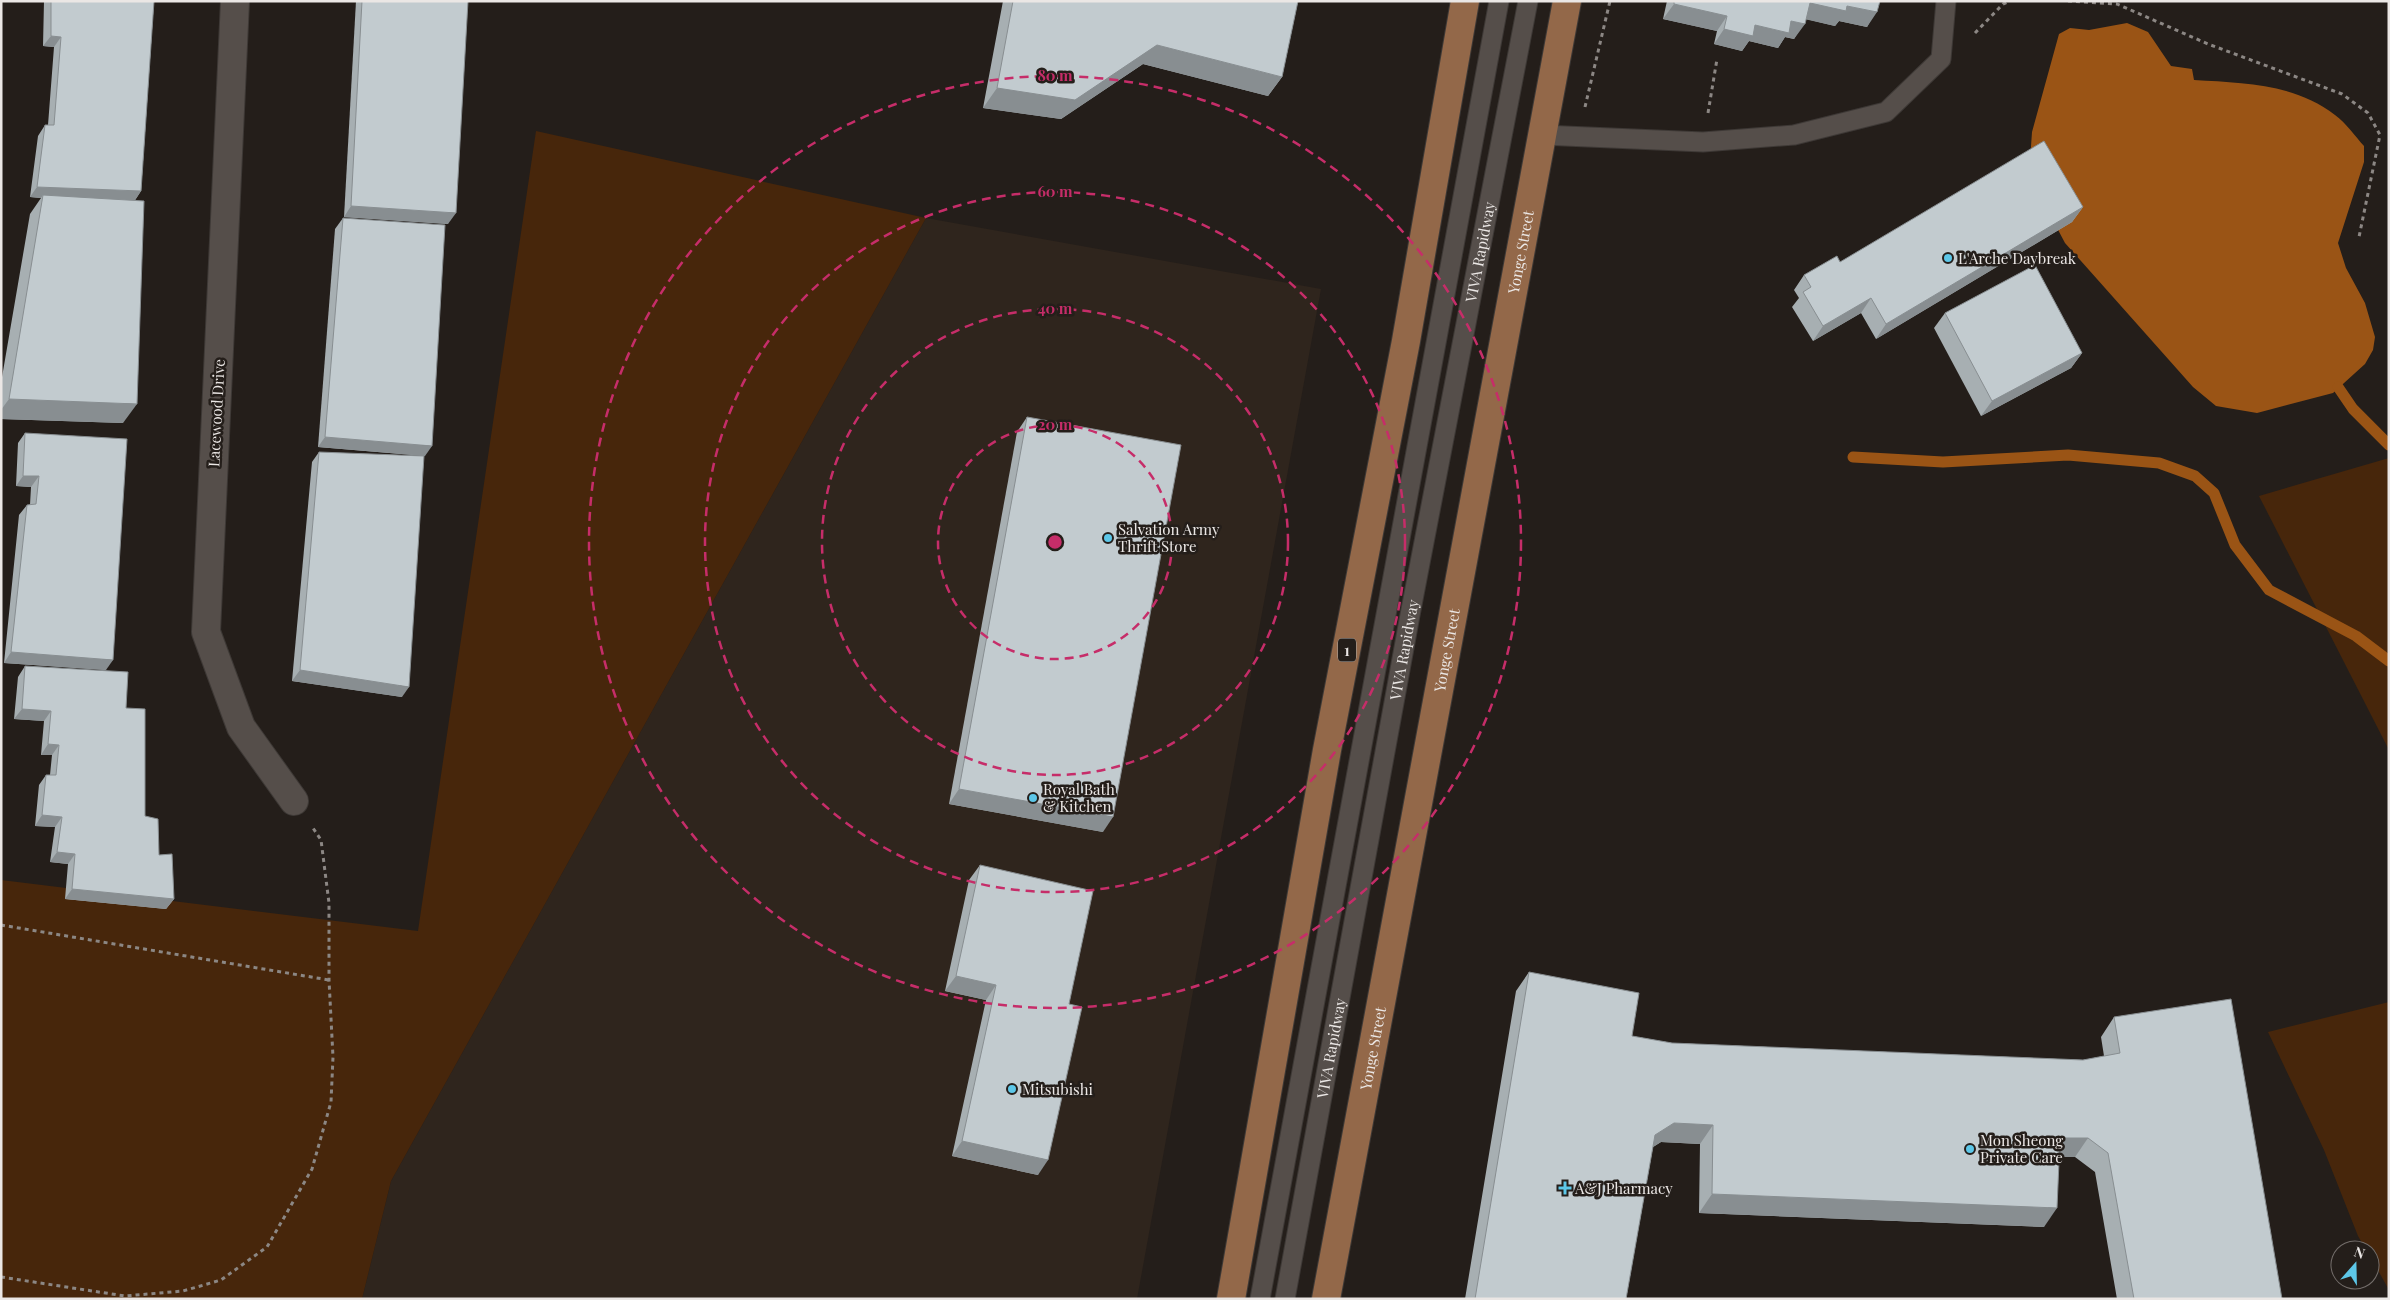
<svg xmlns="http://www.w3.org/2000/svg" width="2390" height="1300" font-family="'Playfair Display',serif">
  <rect width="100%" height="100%" fill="#241e1a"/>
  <!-- built -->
  <polygon fill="#2f251d" points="926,218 1321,289 1137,1299 362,1299 391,1181"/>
  <!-- green -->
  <g fill="#47260b">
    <polygon points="536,131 926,218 391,1181 362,1299 1,1299 1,880 418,931"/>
    <polygon points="2389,458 2389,750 2259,496"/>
    <polygon points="2389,1002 2389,1290 2370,1256 2370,1250 2366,1250 2358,1236 2324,1150 2268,1032"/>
  </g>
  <!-- water -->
  <path fill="#9a5415" d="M 2127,23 L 2148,32 L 2171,66 L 2192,69 L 2194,80 C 2242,83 2294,83 2335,115 C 2346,123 2355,136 2364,146 L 2364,162 L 2338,243 L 2346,268 L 2365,303 L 2375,337 L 2373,350 L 2365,364 L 2333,393 L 2257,413 L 2216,406 L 2193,387 L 2065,243 L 2029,175 L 2032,132 L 2059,34 L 2070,28 L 2089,30 Z"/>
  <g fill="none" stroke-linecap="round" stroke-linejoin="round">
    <!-- stream -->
    <g stroke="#9a5415" stroke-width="11">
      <polyline points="2338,387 2353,409 2389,445"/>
      <polyline points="1853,457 1943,462 2068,455 2159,463 2195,476 2214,493 2235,545 2269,590 2356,636 2389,661"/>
    </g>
    <!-- service casing -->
    <g stroke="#3e3936" stroke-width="21">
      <g id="service">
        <polyline points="1542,135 1703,142 1794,135 1886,112 1941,59 1946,1"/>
        <polyline points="1260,1299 1499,1"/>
        <path id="s1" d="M 1285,1299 L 1410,615 L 1528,1"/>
      </g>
    </g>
    <!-- minor casing -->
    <g stroke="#3e3936" stroke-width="30">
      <polyline id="minor" points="235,1 206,632 241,727 294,801"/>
    </g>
    <!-- primary casing -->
    <g stroke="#3e3936" stroke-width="30">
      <g id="primary">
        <polyline points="1231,1299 1327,750 1406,341 1465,1"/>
        <path id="s2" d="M 1326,1299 L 1567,1"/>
      </g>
    </g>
    <!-- path -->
    <g stroke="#8c8784" stroke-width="3" stroke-dasharray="4 4" stroke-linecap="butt">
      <polyline points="2068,1 2117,4 2208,44 2342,94 2368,113 2380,135 2359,237"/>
      <polyline points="1975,33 2003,4 2010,1"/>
      <polyline points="1585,107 1610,1"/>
      <polyline points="1708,113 1717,59"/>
      <polyline points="1,925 329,980"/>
      <polyline points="1,1277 125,1296 183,1291 221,1280 267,1247 312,1169 331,1102 333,1057 329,980 329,903 321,840 313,828"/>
    </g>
    <!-- service -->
    <use href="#service" stroke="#554e4a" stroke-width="19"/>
    <!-- minor -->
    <use href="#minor" stroke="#554e4a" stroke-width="28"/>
    <!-- primary -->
    <use href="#primary" stroke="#936849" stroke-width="28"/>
  </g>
  <!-- wall -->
  <g fill="#a7afb2">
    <polygon points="44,1 154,1 141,191 135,200 123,423 1,419 1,383 30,214 41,198 30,197 38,136 45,125 48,125 54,47 43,46"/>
    <polygon points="356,1 468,1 448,224 344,217"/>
    <polygon points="1003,1 1298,1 1282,77 1268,96 1143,64 1061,119 983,108"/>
    <polygon points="1667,1 1880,1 1867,27 1839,21 1835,26 1806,19 1794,39 1785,37 1778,48 1749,41 1742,51 1714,44 1717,31 1663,19"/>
    <polygon points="2083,207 2072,222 1876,339 1861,313 1813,341 1792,307 1799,298 1794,290 1804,275 1840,262"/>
    <polygon points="343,218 425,456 318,447 335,229"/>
    <polygon points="1945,313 2082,353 2071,368 1981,416 1934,328"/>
    <polygon points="1027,417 1103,832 949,804 1017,432"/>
    <polygon points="25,433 106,670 4,663 19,515 27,505 30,505 31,487 16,486 18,443"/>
    <polygon points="319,452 402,697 292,681 312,462"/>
    <polygon points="25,666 126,708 145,816 159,855 174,899 166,909 65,899 68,864 50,862 55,827 35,826 39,785 46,775 50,775 52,755 41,755 44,721 14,719 18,677"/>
    <polygon points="980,865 1069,1004 1038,1175 952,1156 986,1000 945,991 969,880"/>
    <polygon points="1529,972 1632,1036 1672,1043 2083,1060 2104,1056 2101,1037 2114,1017 2282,1299 2117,1299 2095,1172 2075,1157 2059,1157 2044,1227 1699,1213 1700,1144 1661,1142 1653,1147 1626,1299 1465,1299 1516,991"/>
  </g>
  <!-- shaded-wall -->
  <g fill="#888e91">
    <polygon points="1810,3 1847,6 1877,12 1867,27 1839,21 1835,26 1800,18"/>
    <polygon points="1674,4 1727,16 1717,31 1663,19"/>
    <polygon points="1791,21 1805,24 1794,39 1785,37 1778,48 1749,41 1742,51 1714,44 1724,29"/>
    <polygon points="51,36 61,37 54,47 43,46"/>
    <polygon points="1157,45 1282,77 1268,96 1143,64 1061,119 983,108 997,88"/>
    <polygon points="37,187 141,191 134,202 43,195 41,198 30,197"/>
    <polygon points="351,206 456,213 448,224 344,217"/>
    <polygon points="2083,207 2072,222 1876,339 1886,324"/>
    <polygon points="1871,298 1861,313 1813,341 1823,326"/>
    <polygon points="2082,353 2071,368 1981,416 1992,401"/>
    <polygon points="9,399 137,404 123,423 1,419 1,410"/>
    <polygon points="325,437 432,446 425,456 318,447"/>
    <polygon points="23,476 39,476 31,487 16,486"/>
    <polygon points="11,652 113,660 106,670 4,663"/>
    <polygon points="300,670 409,687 402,697 292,681"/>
    <polygon points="22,709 51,711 44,721 14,719"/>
    <polygon points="48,744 59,745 52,755 41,755"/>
    <polygon points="959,789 1113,817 1103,832 949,804"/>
    <polygon points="42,815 62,817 55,827 35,826"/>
    <polygon points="57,852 75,854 68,864 50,862"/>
    <polygon points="72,889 174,899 166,909 65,899"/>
    <polygon points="956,976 996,985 986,1000 945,991"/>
    <polygon points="1674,1123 1713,1125 1700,1144 1661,1142 1642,1154 1655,1135"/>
    <polygon points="2060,1138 2088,1138 2075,1157 2046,1157"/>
    <polygon points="962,1141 1048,1160 1038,1175 952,1156"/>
    <polygon points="1712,1194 2057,1208 2044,1227 1699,1213"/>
  </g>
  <!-- building -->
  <g fill="#c2cbcf" stroke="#888e91">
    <polygon points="51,1 154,1 141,191 37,187 45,125 54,125 61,37 51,36"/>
    <polygon points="362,1 468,1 456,213 351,206"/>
    <polygon points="1013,1 1298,1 1282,77 1157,45 1075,100 997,88"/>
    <polygon points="1674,1 1880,1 1877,12 1847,6 1846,11 1810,3 1805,24 1791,21 1789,33 1755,25 1753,36 1724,29 1727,16 1674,4"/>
    <polygon points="2044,141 2083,207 1886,324 1871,298 1823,326 1803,292 1811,287 1804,275 1837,256 1840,262"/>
    <polygon points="43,195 144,201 137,404 9,399"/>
    <polygon points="343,218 445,225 432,446 325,437"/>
    <polygon points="2035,265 2082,353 1992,401 1945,313"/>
    <polygon points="1027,417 1181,445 1113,817 959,789"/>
    <polygon points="25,433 127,439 113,660 11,652 27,505 36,504 39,476 23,476"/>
    <polygon points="319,452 424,456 409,687 300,670"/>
    <polygon points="25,666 128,672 126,708 145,709 145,816 158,819 159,855 172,854 174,899 72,889 75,854 57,852 62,817 42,815 46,775 56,775 59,745 48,744 51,711 22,709"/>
    <polygon points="980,865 1093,891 1069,1004 1082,1007 1048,1160 962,1141 996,985 956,976"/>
    <polygon points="1529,972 1639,993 1632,1036 1672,1043 2083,1060 2120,1053 2114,1017 2231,999 2282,1299 2134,1299 2108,1153 2088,1138 2060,1138 2057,1208 1712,1194 1713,1125 1674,1123 1655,1135 1626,1299 1475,1299"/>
  </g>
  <!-- distance rings -->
  <g fill="none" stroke="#c62d69" stroke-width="2.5" stroke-dasharray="9 6">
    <circle cx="1055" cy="542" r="117"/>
    <circle cx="1055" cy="542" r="233"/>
    <circle cx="1055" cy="542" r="350"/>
    <circle cx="1055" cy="542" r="466"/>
  </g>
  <!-- markers -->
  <g fill="#5dc7e8" stroke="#241e1a" stroke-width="2">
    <circle cx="1948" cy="258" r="5"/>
    <circle cx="1108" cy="538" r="5"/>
    <circle cx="1033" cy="798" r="5"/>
    <circle cx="1012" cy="1089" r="5"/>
    <circle cx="1970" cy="1149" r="5"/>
    <path d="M1562.5 1180.5h5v5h5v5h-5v5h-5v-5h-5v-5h5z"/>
  </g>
  <g text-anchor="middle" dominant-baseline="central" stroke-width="5" stroke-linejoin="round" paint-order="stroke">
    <!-- shield labels -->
    <rect fill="#241e1a" stroke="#afaba8" stroke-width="1" x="1338" y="638.5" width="18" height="23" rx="4"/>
    <g font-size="14" font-weight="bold" fill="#ebe7e5">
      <text x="1347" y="650">1</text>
    </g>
    <!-- street labels -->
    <g font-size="15" fill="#ebe7e5" stroke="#241e1a">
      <text stroke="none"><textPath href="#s1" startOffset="1065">VIVA Rapidway</textPath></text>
      <text stroke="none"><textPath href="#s2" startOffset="1065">Yonge Street</textPath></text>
      <text transform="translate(216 413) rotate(-87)">Lacewood Drive</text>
      <text stroke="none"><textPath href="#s1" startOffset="660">VIVA Rapidway</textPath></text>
      <text stroke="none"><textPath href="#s2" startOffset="660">Yonge Street</textPath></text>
      <text stroke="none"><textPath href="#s1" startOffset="255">VIVA Rapidway</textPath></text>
      <text stroke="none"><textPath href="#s2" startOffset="255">Yonge Street</textPath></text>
    </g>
    <!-- poi labels -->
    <g font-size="15" fill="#ebe7e5" stroke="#241e1a" text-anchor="start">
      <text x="1958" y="258">L'Arche Daybreak</text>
      <text x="1118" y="529">Salvation Army<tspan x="1118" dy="17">Thrift Store</tspan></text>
      <text x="1043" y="789">Royal Bath<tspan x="1043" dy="17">&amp; Kitchen</tspan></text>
      <text x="1022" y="1089">Mitsubishi</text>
      <text x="1980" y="1140">Mon Sheong<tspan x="1980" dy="17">Private Care</tspan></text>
      <text x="1575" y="1188">A&amp;J Pharmacy</text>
    </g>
  </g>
  <circle cx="1055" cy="542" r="8" fill="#c62d69" stroke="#241e1a" stroke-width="2.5"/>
  <g font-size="15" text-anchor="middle" font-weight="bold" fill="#c62d69" stroke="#241e1a" stroke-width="5" stroke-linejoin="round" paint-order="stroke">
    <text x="1055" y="81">80 m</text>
    <text x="1055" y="197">60 m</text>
    <text x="1055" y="314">40 m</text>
    <text x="1055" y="430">20 m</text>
  </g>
  <!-- border -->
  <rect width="2390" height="1300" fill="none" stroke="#ebe7e5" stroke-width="5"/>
  <!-- north arrow -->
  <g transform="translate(2355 1265) rotate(20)"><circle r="24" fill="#241e1a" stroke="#746e6b"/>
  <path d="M0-4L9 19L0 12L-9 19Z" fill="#5dc7e8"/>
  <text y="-8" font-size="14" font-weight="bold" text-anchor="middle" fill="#ebe7e5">N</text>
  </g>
</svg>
